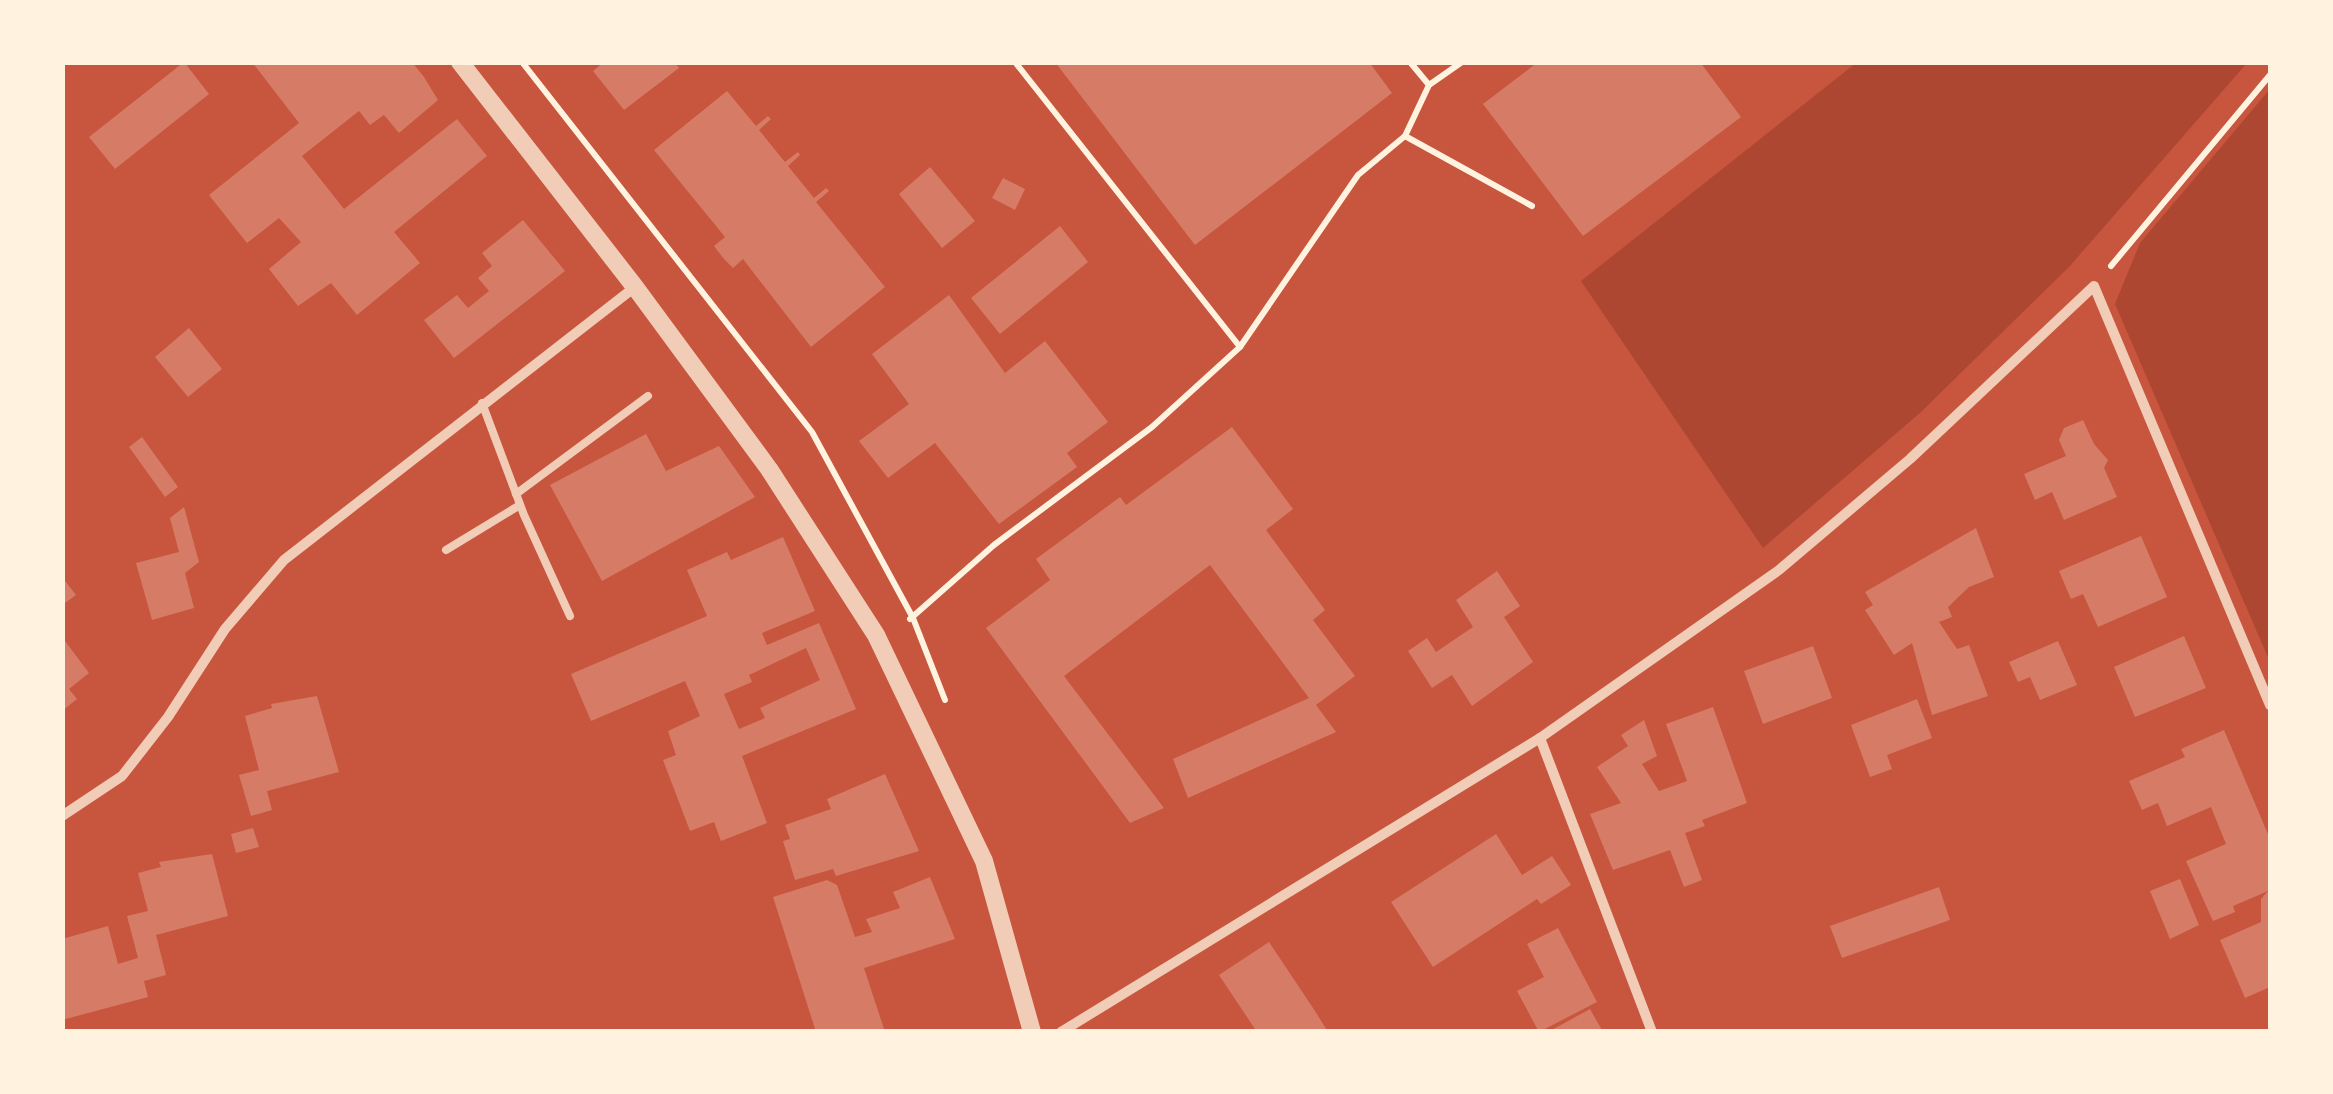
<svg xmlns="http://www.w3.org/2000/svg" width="2333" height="1094" font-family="Poppins,sans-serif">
  <rect width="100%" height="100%" fill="#c8553d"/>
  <!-- green -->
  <g fill="#ae4732">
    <polygon points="1856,63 2247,63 2069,267 1921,412 1763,548 1581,281"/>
    <polygon points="2270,89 2270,662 2115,304 2140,243"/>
  </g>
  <!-- building -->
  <g fill="#d67c66" fill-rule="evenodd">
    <polygon points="184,62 209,94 115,169 89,137"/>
    <polygon points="252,62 412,62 424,77 438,100 399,133 384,115 370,125 359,111 302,156 344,209 457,119 487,156 394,232 420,263 357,315 331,283 298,306 269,269 301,242 279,218 247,243 209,195 299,123"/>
    <polygon points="604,62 674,62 679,68 624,110 593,71"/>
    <polygon points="1055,62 1369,62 1392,93 1195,245"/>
    <polygon points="1538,62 1700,62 1741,117 1583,236 1483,104"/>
    <polygon points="727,91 756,126 768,116 771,119 759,130 785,162 798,152 800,155 788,166 814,198 826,188 829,191 816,202 885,287 811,347 743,259 733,268 724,259 714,246 725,237 654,150"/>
    <polygon points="930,167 975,221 942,248 899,194"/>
    <polygon points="1003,178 1025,189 1015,210 992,198"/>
    <polygon points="523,220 565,271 454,358 424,320 457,295 468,308 489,291 478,278 492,266 482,253"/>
    <polygon points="1060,226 1088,262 1000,334 971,298"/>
    <polygon points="949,295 1005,373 1045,341 1108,422 1067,453 1077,467 999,524 935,443 888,478 859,441 909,404 872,354"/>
    <polygon points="189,328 222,369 188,397 155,357"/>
    <polygon points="2083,420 2094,444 2108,460 2104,468 2117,497 2064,520 2052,492 2035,500 2024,474 2066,456 2059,440 2064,428"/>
    <polygon points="1232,427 1293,509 1266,530 1325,610 1313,620 1355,676 1316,705 1336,732 1188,798 1173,759 1309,698 1210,565 1064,676 1164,808 1130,823 986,628 1050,580 1036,559 1120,497 1126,505"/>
    <polygon points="646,434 666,471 719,446 755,497 602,581 550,485"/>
    <polygon points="142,437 178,487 165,497 129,447"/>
    <polygon points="184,507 199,562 185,573 194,608 152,620 136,563 179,552 170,518"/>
    <polygon points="1976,528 1994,577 1969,587 1948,607 1952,617 1939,622 1957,649 1969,645 1988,696 1932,715 1912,643 1894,655 1865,610 1873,605 1865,592"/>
    <polygon points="2141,536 2167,597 2098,627 2083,594 2071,599 2059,571"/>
    <path d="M 783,537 L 815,611 L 762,633 L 767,645 L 819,623 L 856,709 L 742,756 L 767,823 L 721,841 L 714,822 L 690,831 L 663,760 L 676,755 L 668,731 L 700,716 L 685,681 L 591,721 L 571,674 L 707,616 L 687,570 L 727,552 L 731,560 ZM 806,648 L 820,680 L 760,708 L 765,718 L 739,729 L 724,694 L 752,682 L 749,675 Z"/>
    <polygon points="1497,571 1520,606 1504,617 1533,662 1472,706 1452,675 1432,688 1408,651 1427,638 1436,652 1473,627 1456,600"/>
    <polygon points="62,577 76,595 62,605"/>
    <polygon points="2184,636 2206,688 2135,717 2114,667"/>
    <polygon points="62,637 89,673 69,689 77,699 62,711"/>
    <polygon points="2058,641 2077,685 2040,700 2030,677 2018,682 2009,662"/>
    <polygon points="1813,646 1832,698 1763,724 1744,671"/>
    <polygon points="317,696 339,772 267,791 272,810 251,816 239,775 259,770 245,716 272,708 271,704"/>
    <polygon points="1917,699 1932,738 1887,755 1892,769 1870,777 1851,725"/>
    <polygon points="1713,707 1747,803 1702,820 1705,826 1685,833 1702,880 1684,887 1670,850 1613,870 1590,814 1621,803 1597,767 1628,746 1621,735 1644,720 1657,756 1642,764 1659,791 1687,781 1666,724"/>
    <polygon points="2224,730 2270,839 2270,987 2245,998 2220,940 2261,922 2261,899 2268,891 2233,906 2235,912 2213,921 2186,861 2226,844 2211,807 2167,826 2158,803 2142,810 2129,781 2185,757 2181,749"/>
    <polygon points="885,774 919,851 836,876 833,869 795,880 783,841 790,839 785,825 831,809 827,799"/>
    <polygon points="253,828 259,847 236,853 231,834"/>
    <polygon points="1496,834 1522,875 1552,856 1571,885 1541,904 1537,899 1433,967 1391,902"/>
    <polygon points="212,854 228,916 156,935 166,975 144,981 148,997 62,1020 62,939 108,926 118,964 138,958 127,916 148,911 138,873 161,867 159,862"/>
    <polygon points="930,877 955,939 864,968 885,1032 816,1032 773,897 827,880 837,885 855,937 872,932 866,919 900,908 893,892"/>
    <polygon points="2180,879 2199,925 2170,939 2150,891"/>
    <polygon points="1939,887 1950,920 1842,958 1830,926"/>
    <polygon points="1558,928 1597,1002 1539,1032 1517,991 1544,977 1527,944"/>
    <polygon points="1269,942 1315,1011 1328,1032 1257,1032 1219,975"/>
    <polygon points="1590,1009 1603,1032 1548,1032"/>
  </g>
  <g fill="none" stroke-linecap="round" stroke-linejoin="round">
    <!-- path -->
    <g stroke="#fff3e0" stroke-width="6">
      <polyline points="522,62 812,432 913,618 945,700"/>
      <polyline points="1015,62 1240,347"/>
      <polyline points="1410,62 1429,85"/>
      <polyline points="1405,136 1532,206"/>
      <polyline points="2111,266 2270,75"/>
      <polyline points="910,619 994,545 1152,427 1240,347 1358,175 1405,136 1429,85 1462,62"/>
    </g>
    <!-- service -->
    <g stroke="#f1ccb7" stroke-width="8">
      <polyline points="482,403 524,515 570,616"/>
      <polyline points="516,494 648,396"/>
      <polyline points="446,550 520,505"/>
    </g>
    <!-- minor -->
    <g stroke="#f1ccb7" stroke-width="10">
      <polyline points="1540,738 1652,1032"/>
      <polyline points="62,816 122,776 168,717 225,629 284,560 635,287"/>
      <polyline points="1061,1032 1540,738 1779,570 1910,459 2094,286 2270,705"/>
    </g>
    <!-- tertiary -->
    <polyline stroke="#f1ccb7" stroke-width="18" points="460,62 635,287 769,469 876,635 984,861 1032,1032"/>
  </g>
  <!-- border -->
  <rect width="2333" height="1094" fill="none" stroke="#fff3e0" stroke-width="130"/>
</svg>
